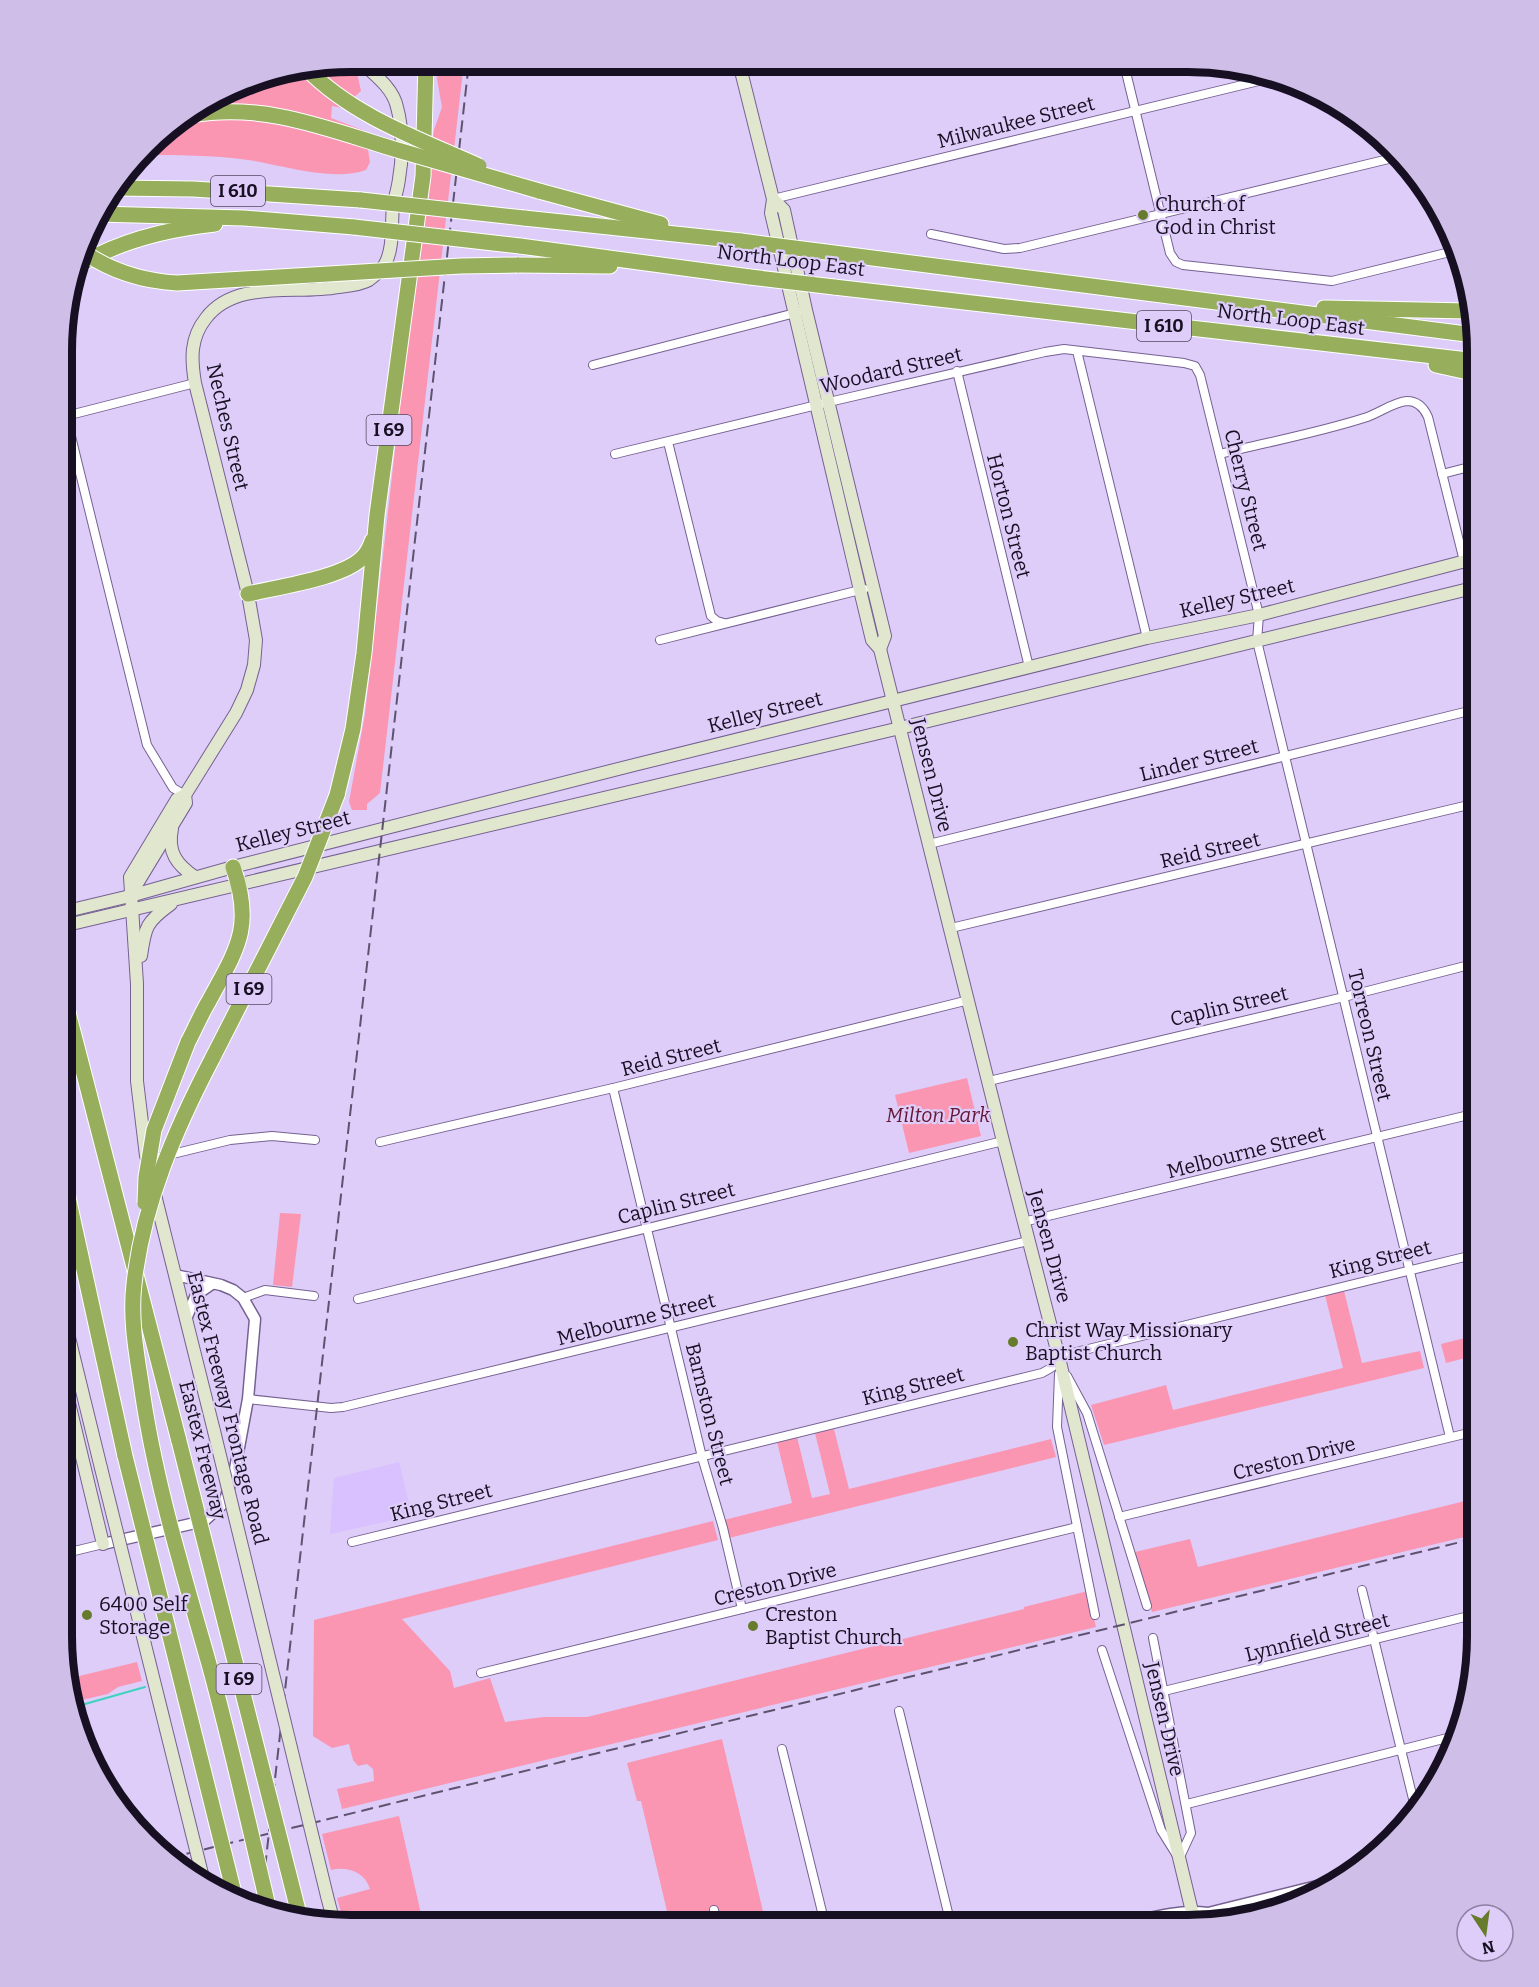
<svg xmlns="http://www.w3.org/2000/svg" width="1539" height="1987" font-family="Bitter,serif">
  <rect width="100%" height="100%" fill="#decdf9"/>
  <!-- built -->
  <polygon fill="#d9c0fe" points="399,1462 412,1516 330,1534 334,1478"/>
  <!-- green -->
  <g fill="#fa96b2">
    <path d="M 351,62 L 355,63 L 361,91 L 342,108 L 332,106 L 331,118 L 365,131 L 370,162 L 366,170 C 332,182 283,165 248,160 C 211,155 179,155 142,155 L 160,133 L 258,77 Z"/>
    <polygon points="440,62 464,62 380,793 367,804 367,810 352,810 349,802 365,714 425,186 434,130 442,107 437,79"/>
    <polygon points="967,1078 981,1136 909,1153 895,1095"/>
    <polygon points="280,1213 301,1214 292,1287 273,1285"/>
    <polygon points="1344,1291 1362,1363 1420,1351 1424,1368 1104,1445 1091,1405 1166,1385 1173,1410 1343,1368 1325,1295"/>
    <polygon points="1477,1335 1477,1355 1446,1363 1441,1344"/>
    <polygon points="834,1429 849,1489 1051,1439 1056,1457 729,1538 724,1520 792,1503 777,1442 797,1437 812,1498 830,1494 815,1433"/>
    <polygon points="1477,1498 1477,1534 1152,1612 1135,1552 1190,1539 1198,1567"/>
    <polygon points="713,1521 718,1540 402,1619 450,1671 454,1688 490,1678 505,1722 544,1717 587,1717 1024,1609 1024,1607 1088,1591 1096,1627 342,1809 337,1789 374,1781 373,1769 367,1764 358,1766 353,1760 349,1744 332,1748 313,1736 314,1620"/>
    <polygon points="137,1662 142,1681 118,1687 108,1694 77,1701 71,1678"/>
    <polygon points="722,1739 766,1924 670,1924 641,1801 637,1801 627,1763"/>
    <path d="M 399,1816 L 423,1923 L 344,1923 L 337,1898 L 370,1889 C 365,1872 347,1866 331,1870 L 322,1834 Z"/>
  </g>
  <g fill="none" stroke-linecap="round" stroke-linejoin="round">
    <!-- stream -->
    <polyline stroke="#3dd3c0" stroke-width="2" points="78,1706 145,1687"/>
    <!-- minor casing -->
    <g stroke="#756192" stroke-width="10">
      <g id="minor">
        <polyline points="1124,64 1170,253 1176,262 1183,265 1332,281 1454,251"/>
        <polyline points="773,199 1267,79"/>
        <polyline points="931,234 1004,249 1020,248 1401,156"/>
        <polyline points="1077,351 1147,638"/>
        <polyline points="593,365 799,312"/>
        <polyline points="957,371 1029,667"/>
        <polyline points="668,442 711,616 717,621 724,623"/>
        <polyline points="615,454 829,402 1045,352 1064,349 1184,363 1195,366 1200,375 1259,615 1257,641 1450,1437"/>
        <path d="M 1220,454 C 1268,442 1317,433 1364,418 C 1378,414 1393,402 1407,401 C 1418,401 1424,408 1428,417 L 1464,561"/>
        <polyline points="1442,474 1477,465"/>
        <polyline points="660,640 864,589"/>
        <polyline points="185,795 173,788 147,745 66,416 195,383"/>
        <polyline points="929,844 1477,709"/>
        <polyline points="951,928 1477,803"/>
        <polyline points="989,1081 1344,997 1477,963"/>
        <polyline points="613,1088 702,1457 723,1528 742,1609"/>
        <polyline points="380,1142 613,1088 969,1000"/>
        <polyline points="148,1160 230,1140 272,1136 315,1140"/>
        <polyline points="1023,1222 1477,1113"/>
        <polyline points="243,1298 265,1290 314,1296"/>
        <polyline points="358,1299 1003,1141"/>
        <polyline points="1059,1374 1057,1427 1095,1615"/>
        <polyline points="1067,1376 1087,1413 1147,1606"/>
        <polyline points="248,1399 331,1408 343,1407 1028,1241"/>
        <polyline points="62,1428 74,1425"/>
        <polyline points="1119,1517 1477,1431"/>
        <polyline points="352,1542 1042,1373 1051,1368 1068,1354 1477,1254"/>
        <polyline points="62,1554 103,1544"/>
        <polyline points="1362,1590 1416,1811"/>
        <polyline points="1153,1638 1191,1833 1179,1859"/>
        <polyline points="1102,1650 1161,1830 1176,1854"/>
        <polyline points="481,1673 1077,1527"/>
        <polyline points="1164,1691 1477,1614"/>
        <polyline points="899,1711 951,1925"/>
        <polyline points="782,1749 825,1924"/>
        <polyline points="1187,1804 1459,1735"/>
        <polyline points="714,1910 717,1924"/>
      </g>
    </g>
    <!-- tertiary casing -->
    <g stroke="#756192" stroke-width="13">
      <g id="tertiary">
        <polyline points="186,1319 196,1295 212,1284"/>
        <polyline points="103,1544 204,1521 224,1503 235,1469 248,1399 255,1319 243,1298 233,1290 221,1285 175,1275"/>
        <path d="M 1121,1925 C 1150,1918 1178,1909 1208,1913 L 1337,1881"/>
      </g>
    </g>
    <!-- secondary casing -->
    <g stroke="#756192" stroke-width="14">
      <g id="secondary">
        <polyline points="739,63 773,199 784,210 806,310 885,636 880,649"/>
        <polyline points="773,199 771,213 860,590 872,640 880,649 1003,1141 1060,1362 1195,1924"/>
        <path d="M 172,829 C 167,852 177,865 195,877"/>
        <polyline points="132,892 186,803 185,795"/>
        <polyline points="63,912 130,896 233,867 634,765 1147,638 1259,615 1477,558"/>
        <polyline points="63,926 900,728 1477,587"/>
        <path d="M 141,956 C 145,927 146,922 171,904"/>
        <path d="M 146,1156 L 137,1081 L 137,984 L 130,877 L 177,799 L 185,795 L 236,713 L 247,690 L 254,665 L 256,640 L 248,594 L 195,383 C 191,359 190,338 206,318 C 236,279 295,295 338,287 C 347,286 361,285 369,280 C 373,277 382,269 385,264 C 394,248 391,224 393,206 C 395,197 398,188 399,179 C 403,157 403,129 397,107 C 393,88 374,74 361,62"/>
        <polyline points="154,1191 214,1431"/>
        <polyline points="62,1309 101,1468"/>
        <polyline points="62,1374 103,1544"/>
        <polyline points="327,1896 334,1923"/>
      </g>
    </g>
    <!-- motorway casing -->
    <g stroke="#fff" stroke-width="17">
      <g id="motorway">
        <polyline points="115,188 193,189 361,200"/>
        <polyline points="539,191 661,224"/>
        <polyline points="98,214 244,218 354,227"/>
        <polyline points="524,218 741,241"/>
        <polyline points="520,246 750,277"/>
        <polyline points="826,252 1474,335"/>
        <path d="M 81,264 C 122,240 168,229 215,224"/>
        <polyline points="517,265 610,266"/>
        <polyline points="834,287 1477,361"/>
        <polyline points="1324,308 1468,311"/>
        <polyline points="1436,365 1477,374"/>
        <path d="M 248,594 C 277,587 344,578 363,557 C 367,553 370,547 372,541"/>
        <polyline points="337,795 353,729 364,653 377,515 423,176 426,62"/>
        <polyline points="63,993 179,1441"/>
        <path d="M 188,1042 C 195,1029 201,1014 209,1001 C 237,949 254,927 233,867"/>
        <polyline points="212,1059 284,918"/>
        <polyline points="62,1170 125,1456"/>
      </g>
    </g>
    <!-- minor -->
    <use href="#minor" stroke="#fff" stroke-width="8"/>
    <!-- tertiary -->
    <use href="#tertiary" stroke="#fff" stroke-width="10"/>
    <!-- secondary -->
    <use href="#secondary" stroke="#e0e7ce" stroke-width="12"/>
    <!-- motorway -->
    <use href="#motorway" stroke="#97af5d" stroke-width="15"/>
    <!-- rail -->
    <g stroke="#5e536f" stroke-width="2" stroke-dasharray="12 6" stroke-linecap="butt">
      <polyline points="169,1858 1477,1538"/>
      <polyline points="261,1903 469,62"/>
    </g>
    <!-- secondary-bridge casing -->
    <g stroke="#756192" stroke-width="14" stroke-linecap="butt">
      <g id="secondary-bridge">
        <polyline points="214,1431 327,1896"/>
        <polyline points="101,1468 204,1882"/>
      </g>
    </g>
    <!-- motorway-bridge casing -->
    <g stroke="#fff" stroke-width="17" stroke-linecap="butt">
      <g id="motorway-bridge">
        <path d="M 307,69 C 353,116 419,139 479,166"/>
        <path d="M 192,115 C 262,102 328,129 394,149 C 442,163 491,177 539,191"/>
        <polyline points="361,200 524,218"/>
        <polyline points="354,227 520,246"/>
        <polyline points="741,241 826,252"/>
        <path d="M 85,253 C 113,272 142,281 177,283 L 461,266 L 517,265"/>
        <polyline points="750,277 834,287"/>
        <polyline points="284,918 305,877 337,795"/>
        <path d="M 212,1059 C 175,1130 143,1204 134,1284 C 130,1317 136,1351 141,1383 C 154,1479 183,1572 209,1664 C 231,1744 249,1825 268,1906"/>
        <polyline points="145,1203 146,1177 154,1130 188,1042"/>
        <polyline points="179,1441 300,1918"/>
        <polyline points="125,1456 234,1893"/>
      </g>
    </g>
    <!-- secondary-bridge -->
    <use href="#secondary-bridge" stroke="#e0e7ce" stroke-width="12"/>
    <!-- motorway-bridge -->
    <use href="#motorway-bridge" stroke="#97af5d" stroke-width="15"/>
  </g>
  <!-- markers -->
  <g fill="#667b2b" stroke="#decdf9" stroke-width="2">
    <circle cx="1143" cy="215" r="6"/>
    <circle cx="1013" cy="1342" r="6"/>
    <circle cx="87" cy="1615" r="6"/>
    <circle cx="753" cy="1626" r="6"/>
  </g>
  <g text-anchor="middle" dominant-baseline="central" stroke-width="4.5" stroke-linejoin="round" paint-order="stroke">
    <!-- shield labels -->
    <g fill="#decdf9" stroke="#534862" stroke-width="1.5">
      <rect x="211" y="176" width="54" height="30" rx="4.5"/>
      <rect x="1137" y="311" width="54" height="30" rx="4.5"/>
      <rect x="366.5" y="415" width="45" height="30" rx="4.5"/>
      <rect x="226.5" y="974" width="45" height="30" rx="4.5"/>
      <rect x="216.5" y="1664" width="45" height="30" rx="4.5"/>
    </g>
    <g font-size="18" font-weight="bold" fill="#170f22">
      <text x="238" y="191">I 610</text>
      <text x="1164" y="326">I 610</text>
      <text x="389" y="430">I 69</text>
      <text x="249" y="989">I 69</text>
      <text x="239" y="1679">I 69</text>
    </g>
    <!-- street labels -->
    <g font-size="20" fill="#170f22" stroke="#decdf9">
      <text transform="translate(1016 122) rotate(-14)">Milwaukee Street</text>
      <text transform="translate(791 260) rotate(7)">North Loop East</text>
      <text transform="translate(1291 319) rotate(7)">North Loop East</text>
      <text transform="translate(891 370) rotate(-13)">Woodard Street</text>
      <text transform="translate(228 427) rotate(77)">Neches Street</text>
      <text transform="translate(1246 490) rotate(76)">Cherry Street</text>
      <text transform="translate(1009 516) rotate(76)">Horton Street</text>
      <text transform="translate(1237 598) rotate(-13)">Kelley Street</text>
      <text transform="translate(765 712) rotate(-14)">Kelley Street</text>
      <text transform="translate(1199 760) rotate(-14)">Linder Street</text>
      <text transform="translate(932 775) rotate(76)">Jensen Drive</text>
      <text transform="translate(293 831) rotate(-14)">Kelley Street</text>
      <text transform="translate(1210 850) rotate(-13)">Reid Street</text>
      <text transform="translate(1229 1006) rotate(-13)">Caplin Street</text>
      <text transform="translate(1370 1035) rotate(77)">Torreon Street</text>
      <text transform="translate(671 1057) rotate(-14)">Reid Street</text>
      <text transform="translate(1246 1152) rotate(-14)">Melbourne Street</text>
      <text transform="translate(676 1203) rotate(-14)">Caplin Street</text>
      <text transform="translate(1050 1246) rotate(75)">Jensen Drive</text>
      <text transform="translate(1380 1259) rotate(-14)">King Street</text>
      <text transform="translate(636 1319) rotate(-14)">Melbourne Street</text>
      <text transform="translate(913 1386) rotate(-14)">King Street</text>
      <text transform="translate(228 1408) rotate(76)">Eastex Freeway Frontage Road</text>
      <text transform="translate(710 1414) rotate(76)">Barnston Street</text>
      <text transform="translate(203 1450) rotate(76)">Eastex Freeway</text>
      <text transform="translate(1294 1458) rotate(-14)">Creston Drive</text>
      <text transform="translate(441 1502) rotate(-14)">King Street</text>
      <text transform="translate(775 1584) rotate(-14)">Creston Drive</text>
      <text transform="translate(1317 1637) rotate(-14)">Lynnfield Street</text>
      <text transform="translate(1165 1719) rotate(77)">Jensen Drive</text>
    </g>
    <!-- poi labels -->
    <g font-size="20" fill="#170f22" stroke="#decdf9" text-anchor="start">
      <text x="1155" y="204">Church of<tspan x="1155" dy="23">God in Christ</tspan></text>
      <text x="1025" y="1330">Christ Way Missionary<tspan x="1025" dy="23">Baptist Church</tspan></text>
      <text x="99" y="1604">6400 Self<tspan x="99" dy="23">Storage</tspan></text>
      <text x="765" y="1614">Creston<tspan x="765" dy="23">Baptist Church</tspan></text>
    </g>
    <!-- park labels -->
    <g font-size="20" font-style="italic" fill="#641633" stroke="#decdf9">
      <text x="938" y="1115">Milton Park</text>
    </g>
  </g>
  <!-- crop -->
  <path d="M0 0H1539V1987H0ZM351 72H1188A279 279 0 0 1 1467 351V1636A279 279 0 0 1 1188 1915H351A279 279 0 0 1 72 1636V351A279 279 0 0 1 351 72Z" fill="#cebee8" fill-rule="evenodd"/>
  <path fill="none" stroke="#170f22" stroke-width="8" d="M351 72H1188A279 279 0 0 1 1467 351V1636A279 279 0 0 1 1188 1915H351A279 279 0 0 1 72 1636V351A279 279 0 0 1 351 72Z"/>
  <!-- north arrow -->
  <g transform="translate(1485 1933) rotate(167)"><circle r="28" fill="#decdf9" stroke="#8e81a3" stroke-width="1.5"/>
  <path d="M0-4.5L10 22L0 15L-10 22Z" fill="#667b2b"/>
  <text y="-9" font-size="16" font-weight="bold" text-anchor="middle" fill="#170f22">N</text>
  </g>
</svg>
